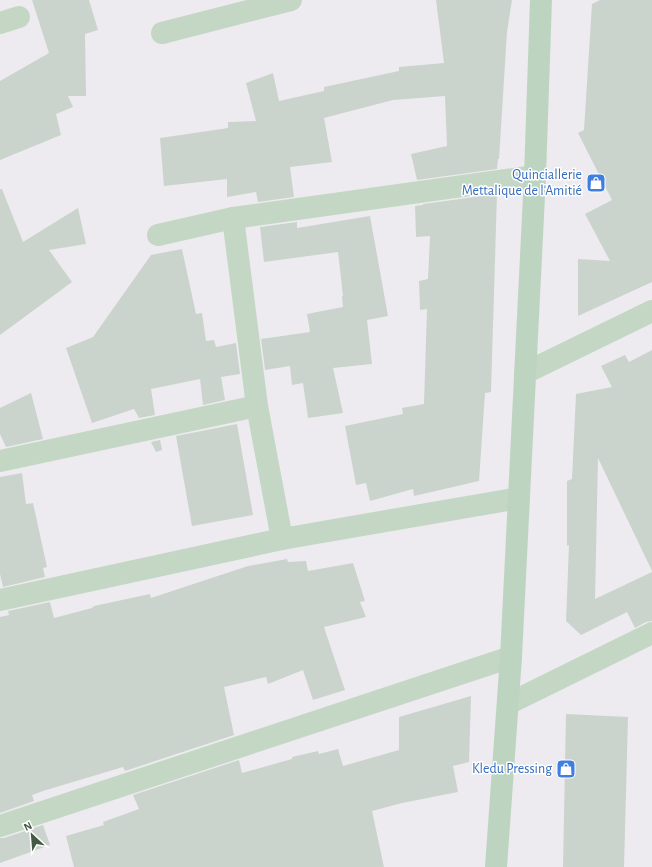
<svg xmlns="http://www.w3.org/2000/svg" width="652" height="867" font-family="'Alegreya Sans',sans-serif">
  <rect width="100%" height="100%" fill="#edebef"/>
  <!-- building -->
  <g fill="#cad4cd">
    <polygon points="32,0 89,0 98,30 85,34 86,96 68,96 73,107 56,114 61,135 0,160 0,81 49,53"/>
    <polygon points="436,0 512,0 507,32 499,159 498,159 497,169 417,180 411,154 447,146 445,96 393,100 324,118 332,162 290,167 294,197 258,202 256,192 227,197 227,179 164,186 160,138 228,128 228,122 256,121 246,83 273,73 279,101 324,91 324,87 399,71 399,67 444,63"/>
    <polygon points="600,0 652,0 652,282 578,316 578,259 610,261 585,214 612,200 578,133 584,130 592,4"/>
    <polygon points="0,189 2,189 23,242 78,208 86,244 49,250 72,282 0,335"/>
    <polygon points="497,194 491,392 485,393 479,481 414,496 413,489 370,501 366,483 356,485 345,426 403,414 402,408 424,404 427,309 420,310 419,281 428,279 430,236 416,237 415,206 423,205 423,204"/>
    <polygon points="370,216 388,316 367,320 372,364 333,368 343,413 308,418 303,383 292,385 290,366 265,370 261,339 310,332 307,314 343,307 342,296 343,296 338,252 264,262 260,227 297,222 297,228"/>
    <polygon points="182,249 196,314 202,313 206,341 214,340 216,347 236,343 240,374 221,377 225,400 203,405 200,379 151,389 155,415 139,418 134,409 92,423 66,348 93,337 151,255"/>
    <polygon points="652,350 652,571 598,458 595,599 652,572 652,621 646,622 635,628 627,612 581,635 566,621 569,545 567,546 567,481 572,479 576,394 612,387 601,366 625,355 629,362"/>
    <polygon points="31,393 43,439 6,447 0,434 0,408"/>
    <polygon points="237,424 253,515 192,526 176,436"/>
    <polygon points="160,440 162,450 156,452 151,442"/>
    <polygon points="22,473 26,504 33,503 47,567 43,568 45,577 3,587 0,574 0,477"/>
    <polygon points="287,559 288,562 306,561 308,571 353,563 365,601 360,602 366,617 324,627 345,690 313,700 303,670 268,684 266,677 224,687 234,735 125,771 123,767 43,791 32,795 34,801 0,813 0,617 9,615 8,611 50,602 54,618 92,608 94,606 150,594 151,598 248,566"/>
    <polygon points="471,696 469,762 453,766 458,792 402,803 372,811 384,867 74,867 66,836 104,825 103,822 139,809 133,795 239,760 242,773 292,759 292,757 318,751 319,754 338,749 343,766 399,750 399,717"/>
    <polygon points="566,714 628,717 624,867 563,867"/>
    <polygon points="43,825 50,845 0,863 0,838 4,838"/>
  </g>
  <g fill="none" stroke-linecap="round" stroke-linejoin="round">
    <!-- minor -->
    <g stroke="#c4d7c5" stroke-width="22">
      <polyline points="0,23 19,17"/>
      <polyline points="162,33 291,0"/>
      <polyline points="233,218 257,406 282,539"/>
      <polyline points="158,235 233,218 535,176"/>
      <polyline points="525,373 652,311"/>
      <polyline points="0,461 257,406"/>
      <polyline points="0,600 282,539 519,498"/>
      <polyline points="508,704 652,633"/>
      <polyline points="0,826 511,657"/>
    </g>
    <!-- secondary -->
    <polyline stroke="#bdd5c0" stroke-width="22" points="496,867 511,657 535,176 541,0"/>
  </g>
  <!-- icons -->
  <defs>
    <g id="shop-square" transform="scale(1)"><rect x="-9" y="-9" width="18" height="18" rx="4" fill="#3f7fe0" stroke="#fff"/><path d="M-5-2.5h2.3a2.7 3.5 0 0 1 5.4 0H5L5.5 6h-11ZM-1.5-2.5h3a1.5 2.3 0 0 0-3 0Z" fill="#fff"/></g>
  </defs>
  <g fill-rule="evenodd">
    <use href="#shop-square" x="596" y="183"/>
    <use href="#shop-square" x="566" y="769"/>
  </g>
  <g text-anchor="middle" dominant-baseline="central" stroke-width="3" stroke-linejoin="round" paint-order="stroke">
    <!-- shop labels -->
    <g font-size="14" fill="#366cbe" stroke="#fff" text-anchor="end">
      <text x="582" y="175">Quinciallerie<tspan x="582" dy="16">Mettalique de l'Amitié</tspan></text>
      <text x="552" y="769">Kledu Pressing</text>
    </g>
  </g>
  <!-- north arrow -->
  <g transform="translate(32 835) rotate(334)" stroke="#ffffff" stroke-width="3" paint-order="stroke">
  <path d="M0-3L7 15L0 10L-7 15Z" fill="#445945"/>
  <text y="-6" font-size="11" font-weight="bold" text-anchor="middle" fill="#445945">N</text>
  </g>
</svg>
